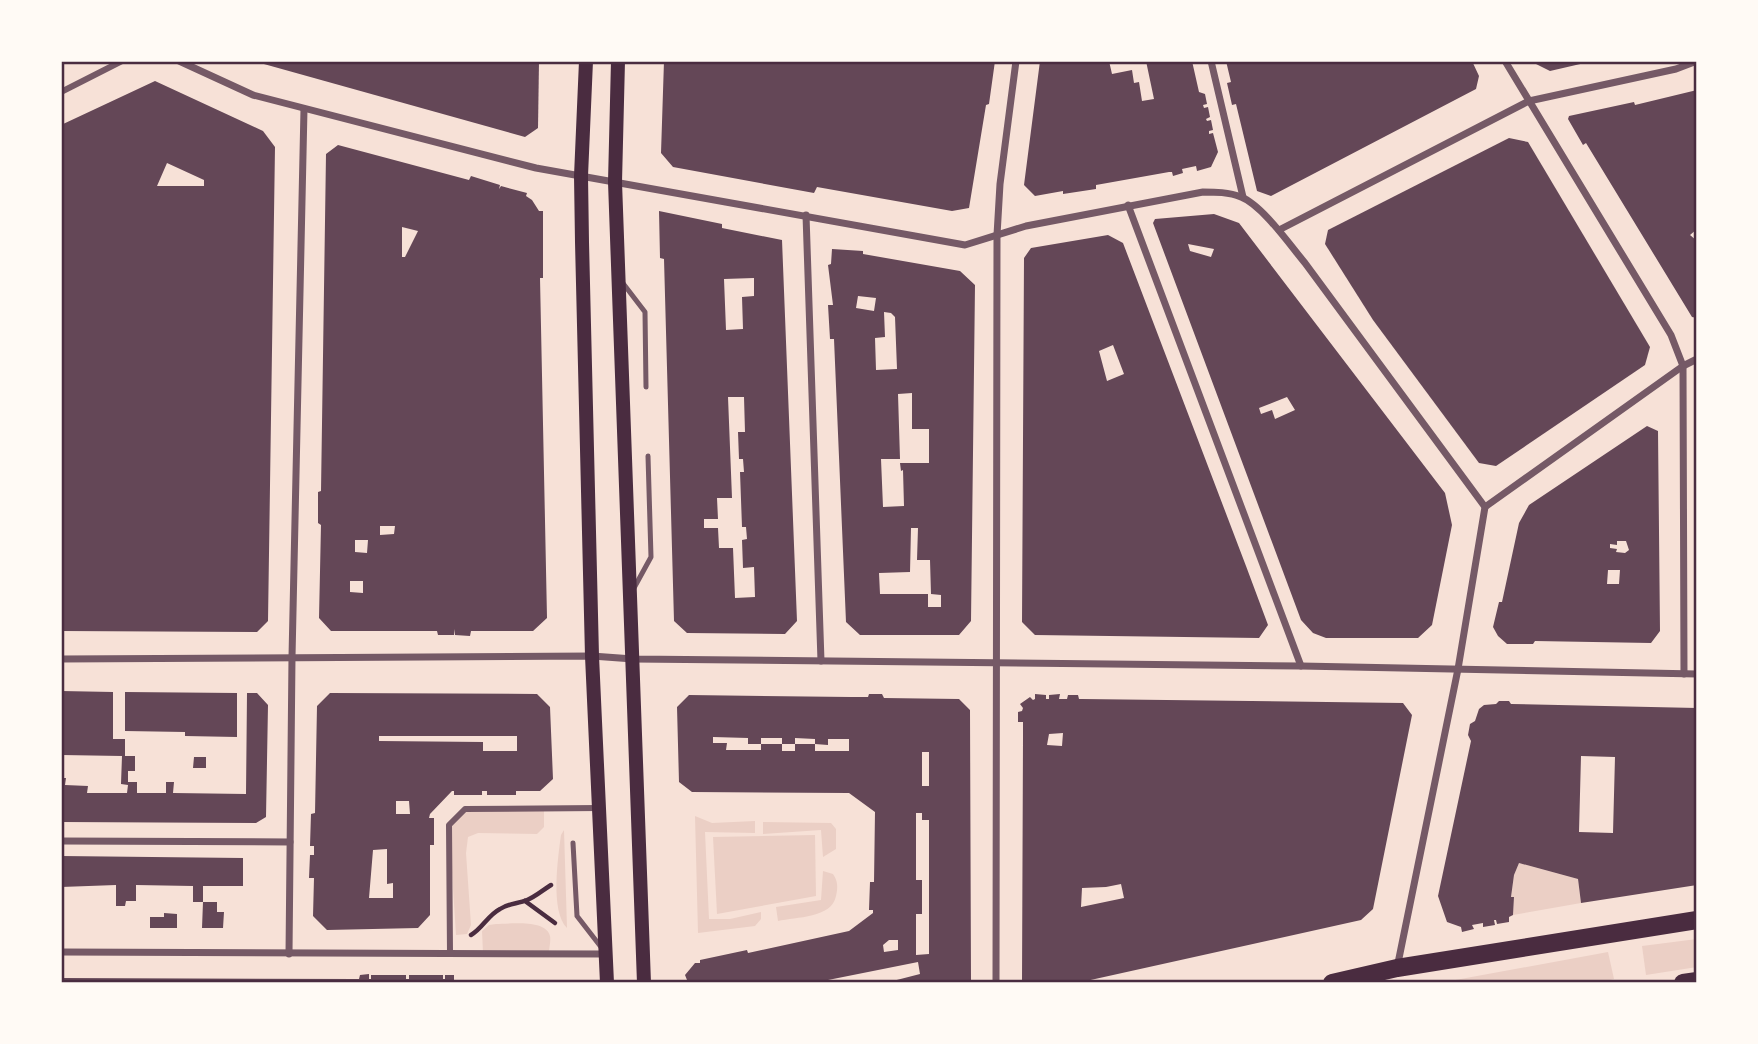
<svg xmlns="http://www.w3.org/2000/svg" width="1758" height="1044" font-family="Manrope,sans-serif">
  <rect width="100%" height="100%" fill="#f7e1d7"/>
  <!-- green -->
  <g fill="#ebcfc5">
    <polygon points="544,808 544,827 537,834 478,833 468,837 466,853 471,925 467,934 456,935 449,825 465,809"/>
    <polygon points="695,816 712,823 755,821 755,833 705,832 709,919 730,919 761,912 761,919 755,926 698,933"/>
    <polygon points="763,822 831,823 836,829 836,849 823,857 821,830 763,834"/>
    <path d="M 564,830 L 567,928 C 550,911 558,857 561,835 Z"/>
    <polygon points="815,835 816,896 717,914 713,837"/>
    <polygon points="1519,863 1578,879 1581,903 1513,915 1514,898 1511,897 1514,875"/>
    <path d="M 823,871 L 833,874 C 838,881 838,888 836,896 C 832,918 796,917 778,921 L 776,907 L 821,900 Z"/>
    <path d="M 496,924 C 509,924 546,919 550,936 C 551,941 549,948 549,953 L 483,953 L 482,931 L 489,925 Z"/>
    <polygon points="1697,939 1697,967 1646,975 1642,946"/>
    <polygon points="1608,952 1614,979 1595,983 1439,983"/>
  </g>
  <!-- building -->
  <g fill="#644757" fill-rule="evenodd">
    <polygon points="253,61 539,61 538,128 525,137"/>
    <polygon points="664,61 995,61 989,104 986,105 969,208 952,211 817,187 814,193 673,167 661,153"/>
    <polygon points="1040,61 1109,61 1112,74 1132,70 1134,83 1139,82 1142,101 1154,99 1146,61 1192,61 1199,92 1205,94 1207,104 1203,105 1204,108 1208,107 1210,117 1206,119 1207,121 1211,120 1213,130 1209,131 1209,134 1213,133 1218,152 1211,167 1197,171 1196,166 1182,169 1183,173 1173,176 1172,172 1169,172 1096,185 1096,189 1063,194 1063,191 1035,196 1024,185"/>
    <polygon points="1226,61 1472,61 1479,76 1476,89 1271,196 1257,191 1236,104 1232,105 1227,83 1231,82"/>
    <polygon points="1530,61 1589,61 1589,62 1550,71"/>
    <path d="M 155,81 L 263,131 L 275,147 L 268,621 L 257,632 L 61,631 L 61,125 ZM 167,163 L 204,180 L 204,186 L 157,186 Z"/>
    <polygon points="1697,90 1697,229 1690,235 1697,241 1697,318 1692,317 1586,143 1583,145 1568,119 1569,116 1634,102 1635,105"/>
    <polygon points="1509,138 1528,142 1650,347 1645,365 1496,466 1479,463 1373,320 1325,244 1328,230"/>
    <path d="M 338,145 L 469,180 L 471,176 L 500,185 L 499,189 L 501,186 L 527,193 L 526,196 L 532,200 L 539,211 L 543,211 L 543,278 L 540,278 L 547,618 L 533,631 L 471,631 L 470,636 L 455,635 L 454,629 L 454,635 L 438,635 L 437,631 L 331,631 L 319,618 L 321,525 L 318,523 L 318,492 L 321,491 L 326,154 ZM 402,227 L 418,231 L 405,257 L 402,257 ZM 380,526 L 395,526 L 394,534 L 380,535 ZM 355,540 L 368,540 L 367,553 L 355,552 ZM 350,581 L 363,581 L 363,593 L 350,592 Z"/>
    <path d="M 659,211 L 722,224 L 722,228 L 782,240 L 797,621 L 785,634 L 687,633 L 674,621 L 664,259 L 660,258 ZM 754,278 L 754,296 L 742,297 L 743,329 L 726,330 L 724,279 ZM 728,397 L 744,397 L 745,432 L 738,432 L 739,459 L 743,459 L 744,472 L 740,472 L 742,527 L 746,527 L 747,539 L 742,540 L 743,568 L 754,567 L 755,597 L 735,598 L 733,548 L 719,548 L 718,528 L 704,528 L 704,519 L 718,519 L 717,498 L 732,498 Z"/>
    <path d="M 1214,214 L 1239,223 L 1445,493 L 1452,525 L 1432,625 L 1418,638 L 1326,638 L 1313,633 L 1301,620 L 1153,223 L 1155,219 ZM 1188,244 L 1214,249 L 1211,257 L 1190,251 ZM 1287,397 L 1295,410 L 1275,419 L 1272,410 L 1261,414 L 1259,408 Z"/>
    <path d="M 1108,235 L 1123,243 L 1246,566 L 1268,625 L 1259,638 L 1035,635 L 1022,622 L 1024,258 L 1031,248 ZM 1113,345 L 1124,374 L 1107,381 L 1099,351 Z"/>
    <path d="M 832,249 L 863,251 L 863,254 L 960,271 L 975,285 L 971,621 L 959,635 L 860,635 L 846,622 L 834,339 L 830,339 L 828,305 L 833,305 L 828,265 L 831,264 ZM 858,296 L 876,298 L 874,311 L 856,308 ZM 884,312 L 891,313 L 895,317 L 897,369 L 876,370 L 875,338 L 885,337 ZM 912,393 L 912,429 L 929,429 L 929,463 L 900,463 L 901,471 L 903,470 L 904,506 L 883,507 L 881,459 L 900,459 L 898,394 ZM 911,528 L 918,528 L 917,560 L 930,560 L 931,594 L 941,595 L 941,607 L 928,607 L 928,594 L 880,594 L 879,573 L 910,572 Z"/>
    <path d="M 1647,426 L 1658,431 L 1660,631 L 1651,643 L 1535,641 L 1533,644 L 1507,644 L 1498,636 L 1493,627 L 1499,602 L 1502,602 L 1519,523 L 1529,505 ZM 1617,541 L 1626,541 L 1629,550 L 1625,553 L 1616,552 L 1617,549 L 1610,548 L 1610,544 L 1617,545 ZM 1608,570 L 1620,570 L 1619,584 L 1607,584 Z"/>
    <polygon points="61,691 113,692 113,739 125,739 125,756 135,756 135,771 128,771 128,782 137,782 137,793 166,793 166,782 174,782 173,793 246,794 247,693 257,693 268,705 266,817 256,823 61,822 61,778 66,778 65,785 88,786 87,793 127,793 128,785 121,784 122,756 62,755"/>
    <polygon points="125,692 237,693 237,737 185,736 185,732 125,731"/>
    <path d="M 330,693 L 537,694 L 550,707 L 553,779 L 540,791 L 516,791 L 516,795 L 487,795 L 487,791 L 482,791 L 482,795 L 454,795 L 454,791 L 452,791 L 430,814 L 429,818 L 434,818 L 434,845 L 430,845 L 430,915 L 418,928 L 327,930 L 313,916 L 314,878 L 309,878 L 310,855 L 314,855 L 314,846 L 310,846 L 311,814 L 315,813 L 317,706 ZM 379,736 L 517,736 L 517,751 L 483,751 L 483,742 L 379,741 ZM 396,801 L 409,801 L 410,814 L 396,814 ZM 387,849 L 387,884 L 393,883 L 393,898 L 369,898 L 373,850 Z"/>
    <path d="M 869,694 L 882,694 L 884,698 L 959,699 L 970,710 L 971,983 L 885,983 L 920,974 L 918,962 L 813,983 L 683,983 L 687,980 L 685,975 L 695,963 L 700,963 L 700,960 L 747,950 L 748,953 L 849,931 L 873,913 L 873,910 L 869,910 L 870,882 L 874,882 L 875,812 L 849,793 L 692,792 L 679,782 L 677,707 L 689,695 L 851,697 L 868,697 ZM 713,737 L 748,738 L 748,744 L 761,744 L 761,750 L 726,750 L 727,743 L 713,743 ZM 761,738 L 782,738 L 782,744 L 795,744 L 795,738 L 815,739 L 815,744 L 828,745 L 828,739 L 849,739 L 849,751 L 815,751 L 815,744 L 795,744 L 795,751 L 782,751 L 782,744 L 761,744 ZM 922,752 L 929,752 L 929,786 L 922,786 ZM 916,813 L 922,813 L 922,820 L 929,820 L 929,954 L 916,955 L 916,914 L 922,914 L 922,880 L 916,880 ZM 889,940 L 898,940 L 898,950 L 884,952 L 883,945 Z"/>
    <path d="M 1035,694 L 1046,695 L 1046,699 L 1049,699 L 1049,695 L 1060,694 L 1059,699 L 1067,699 L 1068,695 L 1078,695 L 1079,699 L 1082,699 L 1403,703 L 1412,715 L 1373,909 L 1361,920 L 1077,983 L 1022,983 L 1023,738 L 1023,722 L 1018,722 L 1018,712 L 1022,711 L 1023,708 L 1020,704 L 1030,697 L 1033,700 L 1035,699 ZM 1063,733 L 1062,746 L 1047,745 L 1049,734 ZM 1121,884 L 1124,898 L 1081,907 L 1082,888 L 1106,887 Z"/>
    <path d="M 1499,701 L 1509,701 L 1511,704 L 1697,708 L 1697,885 L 1581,903 L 1578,879 L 1519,863 L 1514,875 L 1511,897 L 1514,897 L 1513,915 L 1509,917 L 1509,922 L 1497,924 L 1496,920 L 1494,920 L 1495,925 L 1483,927 L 1483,923 L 1472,925 L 1474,929 L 1462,932 L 1461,927 L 1447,922 L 1438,896 L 1471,741 L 1468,735 L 1470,724 L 1475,721 L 1479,709 L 1484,705 L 1496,704 ZM 1581,756 L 1615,757 L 1613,833 L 1579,832 Z"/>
    <polygon points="194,757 206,757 206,768 193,768"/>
    <polygon points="61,856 243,858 243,886 203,886 203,902 193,902 193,886 136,885 136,901 126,901 125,906 116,906 116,885 61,887"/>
    <polygon points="203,902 217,902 217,912 224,912 223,928 202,928"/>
    <polygon points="164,913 177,914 177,928 150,928 150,917 164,917"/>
    <polygon points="369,974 369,979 371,979 371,975 406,975 406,979 409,979 409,975 443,975 443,979 445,979 445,975 454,975 454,980 491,980 491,983 61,983 61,978 357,979 359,979 360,975"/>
  </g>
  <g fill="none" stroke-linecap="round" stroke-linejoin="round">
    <!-- path -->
    <g stroke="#4a2c40" stroke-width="4.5">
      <polyline points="525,901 555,923"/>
      <path d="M 471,935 C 482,929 488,915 500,909 C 509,903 518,904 527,900 C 535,897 543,890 551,885"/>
    </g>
    <!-- service -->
    <g stroke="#755966" stroke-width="5">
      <polyline points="622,282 645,312 646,387"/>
      <polyline points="634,588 651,557 648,456"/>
      <polyline points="573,843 577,916 601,947"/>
    </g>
    <!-- pedestrian -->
    <g stroke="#755966" stroke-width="6">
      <polyline points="61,92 122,61"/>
      <polyline points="450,953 449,825 465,809 599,808"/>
    </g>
    <!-- minor -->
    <g stroke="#755966" stroke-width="7">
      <path d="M 179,61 L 253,95 L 536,168 L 965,245 L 1026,226 L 1203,192 C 1215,192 1229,192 1241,197 C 1262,205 1290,245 1305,263 L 1485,507 L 1458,669 L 1397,968"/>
      <polyline points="1211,61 1243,197"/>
      <polyline points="1505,61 1671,335 1683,366 1684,674"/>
      <polyline points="1128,205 1301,666"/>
      <polyline points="806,215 821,661"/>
      <polyline points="1279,230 1529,101 1676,69 1697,61"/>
      <polyline points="1485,507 1683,366 1697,359"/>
      <polyline points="61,659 592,656 633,659 1301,666 1697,674"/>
      <polyline points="61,841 290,842"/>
      <polyline points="61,952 606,954"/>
      <polyline points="289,954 292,657 304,109"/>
      <polyline points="996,983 997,235 1000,184 1016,61"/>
    </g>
    <!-- secondary -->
    <g stroke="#4a2c40" stroke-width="14">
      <polyline points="586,61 581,176 582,242 592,656 607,983"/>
      <polyline points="618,61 615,182 644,983"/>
    </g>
    <!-- primary -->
    <g stroke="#4a2c40" stroke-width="18">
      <polyline points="1332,983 1397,968 1697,920"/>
      <polyline points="1683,983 1697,981"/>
    </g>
  </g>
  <!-- border -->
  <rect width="1758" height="1044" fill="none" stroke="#fffaf5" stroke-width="126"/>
  <rect x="63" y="63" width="1632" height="918" fill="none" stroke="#4a2c40" stroke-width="2.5"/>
</svg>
